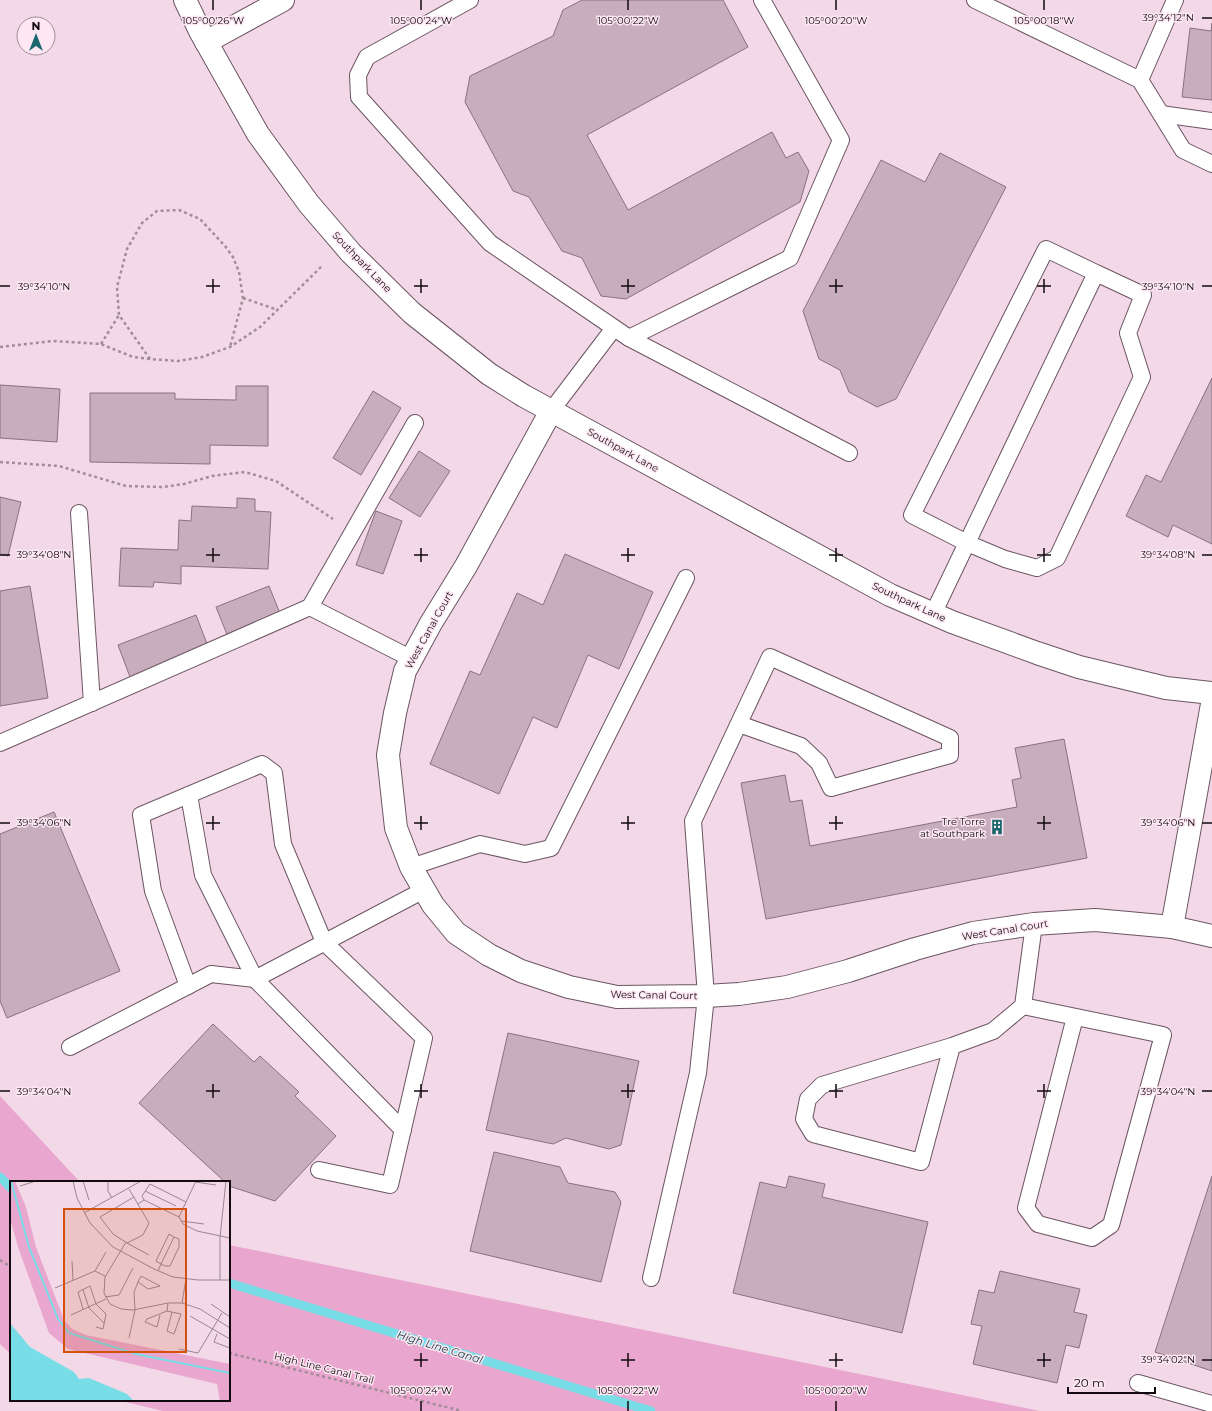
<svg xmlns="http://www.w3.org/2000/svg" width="1212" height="1411" font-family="Montserrat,sans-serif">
  <rect width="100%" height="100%" fill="#f3d9e7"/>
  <!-- green -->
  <g fill="#e9a6ce">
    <polygon points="0,1096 80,1182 11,1182 11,1354 0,1344"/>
    <polygon points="229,1245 1040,1411 163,1411 117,1400 229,1400"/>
  </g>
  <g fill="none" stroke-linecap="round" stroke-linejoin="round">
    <!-- stream -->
    <g stroke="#78dde7" stroke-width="9">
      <polyline points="0,1177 11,1188"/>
      <polyline points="229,1283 651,1411"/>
    </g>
  </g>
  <!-- building -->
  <g fill="#c8aebd" stroke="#89717f">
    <polygon points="582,0 723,0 748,47 587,135 628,210 772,132 786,158 798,152 809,171 800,202 626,299 601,296 582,258 562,251 529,197 513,191 465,102 470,76 553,36 563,10"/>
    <polygon points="1212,23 1212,100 1182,97 1190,28 1211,31"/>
    <polygon points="940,153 1006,187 896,399 877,407 849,392 840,370 819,359 803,311 881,160 925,182"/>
    <polygon points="1212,378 1212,544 1173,525 1168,537 1126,516 1146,475 1161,482"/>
    <polygon points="0,385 60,389 57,442 0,438"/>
    <polygon points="236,386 268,386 268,446 210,445 210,464 90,462 90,393 175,393 175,399 236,400"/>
    <polygon points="373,391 401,408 361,475 333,458"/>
    <polygon points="419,451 450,471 420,517 389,498"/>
    <polygon points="0,497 21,502 8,556 0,554"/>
    <polygon points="237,498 255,499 255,511 271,512 268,569 181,566 181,584 154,582 153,587 119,586 121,548 178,550 179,520 191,521 192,506 237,508"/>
    <polygon points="376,511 402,521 383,574 356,565"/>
    <polygon points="565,554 653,592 619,669 588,655 557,728 533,717 499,794 430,764 470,671 480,675 517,593 543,605"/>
    <polygon points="30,586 48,698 0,706 0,591"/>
    <polygon points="269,586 281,616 228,637 216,607"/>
    <polygon points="196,615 209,649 130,677 118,645"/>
    <polygon points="1064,739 1087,858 766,919 741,783 785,775 790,802 802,800 810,846 1017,807 1012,780 1021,778 1015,748"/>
    <polygon points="54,812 120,971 7,1018 0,1001 0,834"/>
    <polygon points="213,1024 254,1062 260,1056 299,1092 295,1096 336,1136 275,1201 229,1186 229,1182 225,1182 139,1103"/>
    <polygon points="508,1033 639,1061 621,1145 609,1149 566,1138 553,1144 486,1130"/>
    <polygon points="494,1152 560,1167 568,1183 615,1192 621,1202 601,1282 470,1251"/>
    <polygon points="789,1176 825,1184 822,1197 928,1222 902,1333 733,1293 760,1182 786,1188"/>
    <polygon points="1212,1176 1212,1371 1155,1352"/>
    <polygon points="1000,1271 1080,1289 1074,1312 1087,1315 1079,1348 1066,1345 1057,1383 973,1364 982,1326 971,1324 979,1290 994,1293"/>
  </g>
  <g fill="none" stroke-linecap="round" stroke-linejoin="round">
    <!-- lane casing -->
    <g stroke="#6b5562" stroke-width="18">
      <g id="lane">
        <polyline points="470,0 367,57 358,75 359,97 490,243 629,338"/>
        <polyline points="762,0 841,140 790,258 629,338 849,453"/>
        <polyline points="975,0 1140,80 1183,150 1212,164"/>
        <polyline points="1140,80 1175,0"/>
        <polyline points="1161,114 1212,121"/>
        <polyline points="551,411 614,328"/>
        <polyline points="79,513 92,703"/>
        <polyline points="933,614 1096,273 1046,249 912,515 967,543 1005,559 1037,568 1057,558 1142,377 1128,333 1143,295 1096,273"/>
        <polyline points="412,659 310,607 415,423"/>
        <polyline points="0,743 310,607"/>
        <polyline points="189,795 203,875 255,979 403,1130"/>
        <polyline points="411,867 480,844 525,854 551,848 686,578"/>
        <polyline points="188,986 153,891 141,815 262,764 274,773 283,844 324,942 424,1038 390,1185 319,1170"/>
        <polyline points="1023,1006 1163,1035 1111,1225 1092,1238 1038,1224 1026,1208 1075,1017"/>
        <polyline points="952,1046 921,1162 813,1134 804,1119 808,1099 822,1085 952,1046 993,1031 1023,1006 1034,924"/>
        <polyline points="70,1047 211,974 255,979 424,890"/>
        <polyline points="651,1278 698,1073 706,996 693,821 770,657 950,738 950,755 831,788 819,763 801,746 739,724"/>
        <polyline points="1138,1383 1212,1404"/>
      </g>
    </g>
    <!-- street casing -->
    <g stroke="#6b5562" stroke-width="24">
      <g id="street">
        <polyline points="185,0 200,31 258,134 309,204 351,253 412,313 489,374 524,396 890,595 952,622 1037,653 1079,667 1166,688 1212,693"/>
        <polyline points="206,42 283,0"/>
        <polyline points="551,411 466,566 431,623 405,671 395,713 388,755 396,828 411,867 433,905 456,933 489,955 521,971 569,987 617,997 706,996 739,994 787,987 848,971 915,949 973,933 1034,924 1095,920 1172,927 1212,936"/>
        <polyline points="1172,927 1212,704"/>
      </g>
    </g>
    <!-- path -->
    <g stroke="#a18d98" stroke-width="2.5" stroke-dasharray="3 3" stroke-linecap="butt">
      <polyline points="243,298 278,310"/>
      <polyline points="101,344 119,315"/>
      <polyline points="0,347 53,341 101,344 133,357 150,359 178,361 202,357 230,347 260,327 323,265"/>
      <polyline points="150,359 119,315 117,287 127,249 142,223 157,211 179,210 200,219 225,246 233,257 239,272 243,298 230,347"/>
      <polyline points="0,462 59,466 126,486 163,487 184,484 212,476 245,472 276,481 333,519"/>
      <polyline points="0,1260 11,1267"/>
      <polyline points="229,1353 462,1411"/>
    </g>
    <!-- lane -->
    <use href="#lane" stroke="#fff" stroke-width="16"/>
    <!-- street -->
    <use href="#street" stroke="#fff" stroke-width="22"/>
  </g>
  <!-- ticks -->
  <path fill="none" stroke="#120a0f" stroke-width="1.5" d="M 213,0 L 213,10M 421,0 L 421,10M 628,0 L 628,10M 836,0 L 836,10M 1044,0 L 1044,10M 1202,18 L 1212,18M 213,279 L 213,293M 421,279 L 421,293M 628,279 L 628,293M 836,279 L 836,293M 1044,279 L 1044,293M 0,286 L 10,286M 206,286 L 220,286M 414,286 L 428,286M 621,286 L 635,286M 829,286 L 843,286M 1037,286 L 1051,286M 1202,286 L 1212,286M 213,548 L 213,562M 421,548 L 421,562M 628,548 L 628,562M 836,548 L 836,562M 1044,548 L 1044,562M 0,555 L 10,555M 206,555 L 220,555M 414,555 L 428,555M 621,555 L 635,555M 829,555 L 843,555M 1037,555 L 1051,555M 1202,555 L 1212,555M 213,816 L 213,830M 421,816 L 421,830M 628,816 L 628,830M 836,816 L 836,830M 1044,816 L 1044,830M 0,823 L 10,823M 206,823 L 220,823M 414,823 L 428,823M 621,823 L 635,823M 829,823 L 843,823M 1037,823 L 1051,823M 1202,823 L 1212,823M 213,1084 L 213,1098M 421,1084 L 421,1098M 628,1084 L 628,1098M 836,1084 L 836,1098M 1044,1084 L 1044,1098M 0,1091 L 10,1091M 206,1091 L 220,1091M 414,1091 L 428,1091M 621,1091 L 635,1091M 829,1091 L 843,1091M 1037,1091 L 1051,1091M 1202,1091 L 1212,1091M 421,1353 L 421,1367M 628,1353 L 628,1367M 836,1353 L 836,1367M 1044,1353 L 1044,1367M 414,1360 L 428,1360M 621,1360 L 635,1360M 829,1360 L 843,1360M 1037,1360 L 1051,1360M 1202,1360 L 1212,1360M 421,1401 L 421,1411M 628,1401 L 628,1411M 836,1401 L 836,1411"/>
  <!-- icons -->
  <defs>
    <g id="building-bare" transform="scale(1.2)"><path d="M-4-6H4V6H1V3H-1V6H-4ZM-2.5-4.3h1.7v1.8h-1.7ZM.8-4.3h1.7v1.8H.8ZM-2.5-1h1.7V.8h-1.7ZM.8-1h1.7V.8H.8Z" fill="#1a676e" stroke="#fde7f3" stroke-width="2.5" paint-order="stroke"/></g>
  </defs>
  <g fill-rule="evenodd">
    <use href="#building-bare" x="997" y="827"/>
  </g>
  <g text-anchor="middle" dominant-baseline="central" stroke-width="3" stroke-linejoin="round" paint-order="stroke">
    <!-- street labels -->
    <g font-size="10" fill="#120a0f" stroke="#fde7f3">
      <text transform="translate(362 262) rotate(46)">Southpark Lane</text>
      <text transform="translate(623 450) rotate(29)">Southpark Lane</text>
      <text transform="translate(909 602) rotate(25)">Southpark Lane</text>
      <text transform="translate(429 630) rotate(-61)">West Canal Court</text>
      <text transform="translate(1005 930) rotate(-9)">West Canal Court</text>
      <text transform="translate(654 995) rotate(1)">West Canal Court</text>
      <text transform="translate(324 1368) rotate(14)">High Line Canal Trail</text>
    </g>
    <!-- poi labels -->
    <g font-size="10" fill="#120a0f" stroke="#fde7f3" text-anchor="end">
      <text x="985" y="821">Tre Torre<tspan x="985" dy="12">at Southpark</tspan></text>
    </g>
    <!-- water labels -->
    <g font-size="11" font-style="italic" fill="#0e3e42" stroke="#fde7f3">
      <text transform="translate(440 1347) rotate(17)">High Line Canal</text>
    </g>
  </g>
  <!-- overview -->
  <g transform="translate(10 1181)">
    <rect width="220" height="220" fill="#f3d9e7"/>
    <path d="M 0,0 L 5,0 L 16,26 L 26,66 L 54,139 L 62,148 L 76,154 L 220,183 L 220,220 L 210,220 L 207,203 L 58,168 L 39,152 L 9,69 L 0,38 Z" fill="#e9a6ce"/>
    <path d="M 0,142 L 20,166 L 64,191 L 69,198 L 79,197 L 117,213 L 124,220 L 0,220 Z" fill="#78dde7"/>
    <path fill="none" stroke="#78dde7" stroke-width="2" d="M 1,0 L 19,66 L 48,138 L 59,152 L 126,173 L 220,192"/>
    <path fill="none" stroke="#998691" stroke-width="1" d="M 63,0 L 67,17 L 80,42 L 103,66 L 144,88 L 163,96 L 188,99 L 220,99M 73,0 L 79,19M 98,0 L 98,10 L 102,17M 185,1 L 206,4M 10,5 L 26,0M 119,8 L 139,42 L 133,54 L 117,62 L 139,74M 135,10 L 166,25M 134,19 L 132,15 L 140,3 L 176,21 L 169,36M 176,21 L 186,0M 128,23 L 134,19 L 169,36 L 173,43 L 187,50 L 220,57M 74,32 L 131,0M 171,40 L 194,43M 116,61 L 95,96 L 94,112 L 100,123 L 111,128 L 123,129 L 158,122 L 172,122 L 190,128 L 220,147M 117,62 L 103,53 L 90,36 L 124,16M 62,80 L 63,99M 148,90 L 151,83 L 164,56 L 159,53 L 146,80 L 151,83 L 155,85 L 160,85 L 169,66 L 169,58 L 164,56M 95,95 L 85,90 L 96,71M 210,99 L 210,56 L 216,0M 45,107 L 85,90M 73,109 L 79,127 L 94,142M 95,116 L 109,114 L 123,87M 172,122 L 176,98M 201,123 L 220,136M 73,128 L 68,111 L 80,105 L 86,123 L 96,133 L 93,148 L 86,146M 157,130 L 171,133 L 164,153 L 157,150 L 162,131M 61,134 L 96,118M 150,134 L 147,146 L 135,141 L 137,138 L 157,130 L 158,122M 180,135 L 220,158M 207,153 L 204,161 L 220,167M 119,157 L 125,129 L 124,111 L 128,101 L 131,95 L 150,105 L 138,108 L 128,101M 169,168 L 188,172 L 212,132"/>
    <path fill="#d3510c" fill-opacity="0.15" stroke="#d3510c" stroke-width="2" d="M 54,28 L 176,28 L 176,171 L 54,171 Z"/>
    <rect width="220" height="220" fill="none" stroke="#120a0f" stroke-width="2"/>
  </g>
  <g font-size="10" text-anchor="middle" fill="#120a0f" stroke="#fde7f3" stroke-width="3" stroke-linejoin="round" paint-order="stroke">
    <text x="1168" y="21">39°34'12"N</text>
    <text x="213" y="24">105°00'26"W</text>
    <text x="421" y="24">105°00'24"W</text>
    <text x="628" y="24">105°00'22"W</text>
    <text x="836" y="24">105°00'20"W</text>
    <text x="1044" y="24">105°00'18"W</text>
    <text x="44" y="290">39°34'10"N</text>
    <text x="1168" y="290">39°34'10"N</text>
    <text x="44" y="558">39°34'08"N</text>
    <text x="1168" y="558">39°34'08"N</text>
    <text x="44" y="826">39°34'06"N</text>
    <text x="1168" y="826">39°34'06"N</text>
    <text x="44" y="1095">39°34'04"N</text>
    <text x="1168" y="1095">39°34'04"N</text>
    <text x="1168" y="1363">39°34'02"N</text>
    <text x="421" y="1394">105°00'24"W</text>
    <text x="628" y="1394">105°00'22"W</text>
    <text x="836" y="1394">105°00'20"W</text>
  </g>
  <!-- north arrow -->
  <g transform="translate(36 36)"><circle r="19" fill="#fde7f3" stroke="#9f8f98"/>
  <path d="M0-3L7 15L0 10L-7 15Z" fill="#1a676e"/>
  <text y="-6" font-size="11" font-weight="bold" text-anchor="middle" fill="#120a0f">N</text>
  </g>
  <!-- scale -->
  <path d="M1068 1387v6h87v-6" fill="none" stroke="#120a0f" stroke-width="2"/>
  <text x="1074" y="1387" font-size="12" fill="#120a0f" stroke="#fde7f3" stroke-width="3" paint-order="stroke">20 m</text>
</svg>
